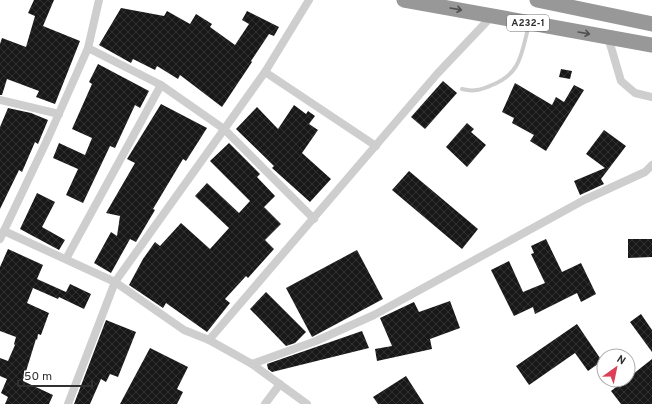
<svg xmlns="http://www.w3.org/2000/svg" width="652" height="404" font-family="Overpass,sans-serif">
  <defs>
    <pattern id="building-cross-hatch" width="8" height="8" patternUnits="userSpaceOnUse"><rect width="8" height="8" fill="#181818"/><path d="M0 0l8 8M0 8l8-8" fill="none" stroke="#313131"/></pattern>
  </defs>
  <rect width="100%" height="100%" fill="#fff"/>
  <!-- building -->
  <g fill="url(#building-cross-hatch)">
    <polygon points="34,0 54,0 43,26 80,41 55,104 36,97 39,91 7,79 2,95 0,95 0,44 2,38 26,47 35,16 28,13"/>
    <polygon points="121,8 164,16 167,11 190,24 196,14 212,24 210,27 235,45 249,24 242,20 247,11 279,27 274,36 269,34 251,61 252,62 222,107 180,75 178,79 157,66 155,70 133,59 131,63 99,45"/>
    <polygon points="98,64 149,91 140,108 135,105 115,148 110,146 83,203 66,195 78,169 53,158 59,143 85,155 92,138 72,129 92,84 89,82"/>
    <polygon points="561,69 572,71 570,79 559,77"/>
    <polygon points="443,81 457,93 425,129 411,117"/>
    <polygon points="515,83 552,105 556,97 564,102 574,85 584,90 546,151 530,141 534,135 512,123 514,118 502,112"/>
    <polygon points="161,104 207,128 186,161 183,159 153,209 155,210 136,242 130,239 111,273 94,263 111,232 117,236 120,216 106,213 135,163 127,159"/>
    <polygon points="294,105 306,114 308,111 315,116 309,124 318,130 302,153 331,179 310,202 272,168 274,166 236,129 257,107 278,129"/>
    <polygon points="8,108 31,113 48,120 38,144 35,142 22,172 19,170 0,209 0,127"/>
    <polygon points="467,123 474,129 471,132 486,145 467,167 446,147"/>
    <polygon points="604,130 626,146 601,179 604,184 580,195 574,181 605,168 586,154"/>
    <polygon points="229,143 260,174 257,177 275,196 264,207 281,224 265,240 274,249 248,278 246,276 225,299 230,303 207,332 166,303 163,308 129,285 143,259 155,242 160,246 181,223 210,249 229,228 195,196 207,183 239,213 250,201 210,161"/>
    <polygon points="409,171 478,229 462,249 392,190"/>
    <polygon points="37,193 55,202 42,227 65,240 59,250 20,229"/>
    <polygon points="546,239 562,272 581,263 596,294 581,302 577,293 535,314 533,307 514,316 491,270 509,261 523,292 545,283 531,254 534,253 531,246"/>
    <polygon points="628,239 652,239 652,257 628,258"/>
    <polygon points="8,249 43,265 37,279 66,292 70,284 91,294 84,309 59,297 58,299 33,288 27,303 49,313 41,335 38,334 37,340 36,339 23,381 53,395 49,404 5,404 8,397 1,393 7,379 0,376 0,358 8,361 15,345 14,344 16,337 0,331 0,267"/>
    <polygon points="357,250 383,299 312,337 286,288"/>
    <polygon points="266,292 306,332 295,343 286,346 250,309"/>
    <polygon points="450,301 460,328 430,339 432,349 377,361 375,349 392,346 380,318 414,302 419,312"/>
    <polygon points="641,314 652,330 652,352 630,322"/>
    <polygon points="106,320 136,332 118,377 110,374 106,382 101,379 90,404 74,404"/>
    <polygon points="577,324 602,361 588,371 575,353 529,385 516,366"/>
    <polygon points="362,331 369,348 272,372 268,369 267,364"/>
    <polygon points="150,348 188,367 177,389 183,392 177,404 120,404"/>
    <polygon points="652,359 652,404 621,404 611,391 625,380 628,380 628,378"/>
    <polygon points="406,376 424,404 378,404 373,397"/>
  </g>
  <g fill="none" stroke-linecap="round" stroke-linejoin="round">
    <!-- lane -->
    <path stroke="#cecece" stroke-width="4" d="M 462,89 C 473,92 481,90 492,85 C 522,73 521,53 529,25"/>
    <!-- street -->
    <g stroke="#cecece" stroke-width="8">
      <polyline points="608,37 621,81 635,93 652,97"/>
      <polyline points="88,48 161,85 224,129 314,219"/>
      <polyline points="265,72 376,146"/>
      <polyline points="0,100 59,114"/>
      <polyline points="4,231 115,282 184,330 209,340 252,364 307,404"/>
      <polyline points="0,239 49,136 88,48 99,0"/>
      <polyline points="66,259 161,85"/>
      <polyline points="209,340 437,74 492,16"/>
      <polyline points="252,364 316,341 374,315 584,200 645,172 652,165"/>
      <polyline points="68,404 115,282 265,72 309,0"/>
      <polyline points="265,404 280,384"/>
    </g>
    <!-- highway -->
    <g stroke="#989898" stroke-width="15">
      <polyline points="404,0 652,45"/>
      <polyline points="537,0 652,24"/>
    </g>
  </g>
  <!-- one-way arrows -->
  <defs><path id="oneway-shaft" d="M-6 0H5M1.5-3L5.5 0L1.5 3" fill="none" stroke-width="1.6" stroke-linecap="round" stroke-linejoin="round"/></defs>
  <g stroke="#505050">
    <use href="#oneway-shaft" transform="translate(456 9) rotate(10)"/>
    <use href="#oneway-shaft" transform="translate(584 33) rotate(10)"/>
  </g>
  <g text-anchor="middle" dominant-baseline="central" stroke-width="4" stroke-linejoin="round" paint-order="stroke">
    <!-- shield labels -->
    <rect fill="#fff" stroke="#6f6f6f" stroke-width="1" x="507" y="15" width="42" height="16" rx="3"/>
    <g font-size="10" font-weight="bold" fill="#313131">
      <text x="528" y="23">A232-1</text>
    </g>
  </g>
  <!-- north arrow -->
  <g transform="translate(616 368) rotate(33)"><circle r="19" fill="#ffffff" stroke="#adadad"/>
  <path d="M0-3L7 15L0 10L-7 15Z" fill="#db4056"/>
  <text y="-6" font-size="11" font-weight="bold" text-anchor="middle" fill="#313131">N</text>
  </g>
  <!-- scale -->
  <path d="M18 380v6h74v-6" fill="none" stroke="#313131" stroke-width="2"/>
  <text x="24" y="380" font-size="12" fill="#313131" stroke="#ffffff" stroke-width="3" paint-order="stroke">50 m</text>
</svg>
